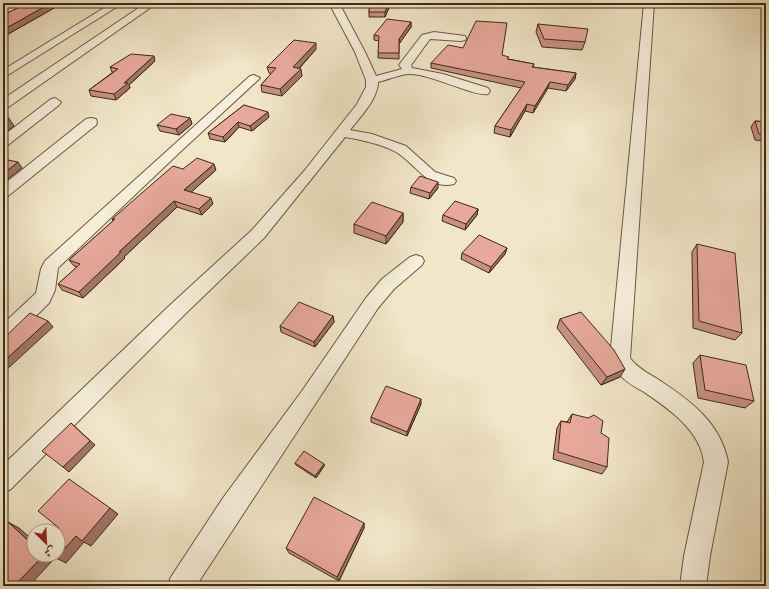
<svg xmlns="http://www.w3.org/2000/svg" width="769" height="589" font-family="'Gentium Book Plus',Amiri,serif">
  <rect width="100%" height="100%" fill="#f1e6c7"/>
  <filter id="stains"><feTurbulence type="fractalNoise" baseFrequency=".005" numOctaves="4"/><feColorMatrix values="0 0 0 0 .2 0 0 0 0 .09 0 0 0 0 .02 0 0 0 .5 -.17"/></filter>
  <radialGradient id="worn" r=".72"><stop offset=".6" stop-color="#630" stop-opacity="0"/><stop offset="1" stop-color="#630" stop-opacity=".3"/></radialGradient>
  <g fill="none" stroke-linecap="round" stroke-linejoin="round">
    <!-- minor casing -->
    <g stroke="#6b5942" stroke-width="2">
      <g id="minor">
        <polygon points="112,3 123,3 3,78 3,70"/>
        <polygon points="146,3 157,3 7,108 3,109 3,99"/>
        <path d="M 329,3 L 339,3 L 365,52 L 376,76 L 402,69 L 399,65 L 422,35 L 434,32 L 465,36 L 466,38 L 465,40 L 461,41 L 430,39 L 411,65 L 412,68 L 443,74 L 488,88 L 490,91 L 488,94 C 474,97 430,73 408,74 C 398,75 387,80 378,82 C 378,99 360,117 350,130 L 372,134 L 406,146 L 435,172 L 454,178 L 456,181 L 454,184 C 429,191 415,163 396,152 C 382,144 362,140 345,137 L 264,238 L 183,316 L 11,489 L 3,493 L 3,465 L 169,306 L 252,230 L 305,170 L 357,104 L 366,87 L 366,80 L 355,52 Z"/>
        <path d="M 644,3 L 654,3 L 630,358 C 638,369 650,374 662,382 C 692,402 721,424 728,462 L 710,556 L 706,586 L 680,586 L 684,556 L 704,462 C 700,430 669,409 644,392 C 635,387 626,382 619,374 C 615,369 613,364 610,358 Z"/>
        <polygon points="254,75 260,78 258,80 179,153 58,268 55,290 49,303 10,342 3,344 3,324 36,293 41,269 45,261 250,76"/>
        <polygon points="55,98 61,102 59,105 8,145 3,146 3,136 51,99"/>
        <polygon points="91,118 96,119 97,122 96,125 8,196 3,198 3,185 86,119"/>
        <polygon points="416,255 422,257 424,261 422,265 394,289 378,308 196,586 167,586 171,577 223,498 302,391 366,298 382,279 410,257"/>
      </g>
    </g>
    <!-- path -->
    <polyline stroke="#3e2a16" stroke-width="1.5" stroke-dasharray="0.5 1" stroke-linecap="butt" points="285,8 287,3"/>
    <!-- minor -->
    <use href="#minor" fill="#f6efdb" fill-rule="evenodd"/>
  </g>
  <!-- wall -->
  <g fill="#c89185" stroke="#3e2a16">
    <polygon points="3,3 63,3 3,37 3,15 18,8 3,6"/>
    <polygon points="370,3 391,3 385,17 369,17 369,12"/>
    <polygon points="411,22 411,27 399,44 399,59 378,58 379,41 374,40 374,35"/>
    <polygon points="538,24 585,42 582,50 542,47 536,32"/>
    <polygon points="316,49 299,69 302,76 282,96 262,92 261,85 271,74 269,73 267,67"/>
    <polygon points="502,55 508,59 534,64 533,67 576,73 575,79 566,91 548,88 533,113 525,111 510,137 494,133 495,126 521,88 431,68 431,63"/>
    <polygon points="155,61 129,85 130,88 116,100 91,96 89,90 113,72 112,72 110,67"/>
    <polygon points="244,105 269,117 252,131 239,127 225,142 210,139 208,133"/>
    <polygon points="190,118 192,124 179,135 160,131 157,125"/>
    <polygon points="755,121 766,122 766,141 755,140 751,127"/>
    <polygon points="183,169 216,170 191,192 213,204 202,215 177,207 124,257 125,258 83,298 62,290 58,284 77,267 74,266 69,260 113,221 112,219"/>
    <polygon points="411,187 438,188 429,199 410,193"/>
    <polygon points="478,209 477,215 465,230 442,221 443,215"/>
    <polygon points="403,213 403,222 386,244 354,233 354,224"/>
    <polygon points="697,244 742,333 735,340 693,328 692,252"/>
    <polygon points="507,248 505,254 489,273 461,259 462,253"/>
    <polygon points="333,316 334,322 315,347 281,332 280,326"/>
    <polygon points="560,319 620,377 601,385 557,328"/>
    <polygon points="700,355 754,401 745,408 698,398 693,363"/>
    <polygon points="421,404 407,436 371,422 371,417"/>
    <polygon points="572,414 601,433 607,467 602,474 553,459 557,428 561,421 567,422"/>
    <polygon points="295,463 324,464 324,466 316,478 296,465"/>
    <polygon points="364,523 364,528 339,581 289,553 286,548"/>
  </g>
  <!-- shaded-wall -->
  <g fill="#a2766c" stroke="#3e2a16">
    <polygon points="51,3 63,3 3,37 3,30"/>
    <polygon points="389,3 391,3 385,17 385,12"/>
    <polygon points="411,22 411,27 399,44 399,39"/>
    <polygon points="316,43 316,49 294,74 293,67"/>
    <polygon points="154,56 155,61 129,85 130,88 116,100 114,94 124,83"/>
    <polygon points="301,69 302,76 282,96 280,89"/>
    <polygon points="576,73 575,79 566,91 568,85"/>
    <polygon points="550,82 548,88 533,113 535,106"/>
    <polygon points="527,104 525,111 510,137 511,130"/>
    <polygon points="268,112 269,117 252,131 250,126"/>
    <polygon points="8,117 14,126 3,134 3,121"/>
    <polygon points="190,118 192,124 179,135 176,129"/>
    <polygon points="238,122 239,127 225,142 223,137"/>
    <polygon points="18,162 22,168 4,182 3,180 3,174"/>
    <polygon points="214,164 216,170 187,196 184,190"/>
    <polygon points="438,182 438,188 429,199 430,193"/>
    <polygon points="211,198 213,204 202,215 199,209"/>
    <polygon points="174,201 177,207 124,257 125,258 83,298 79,292 119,252"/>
    <polygon points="478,209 477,215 465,230 466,224"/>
    <polygon points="403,213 403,222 386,244 386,236"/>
    <polygon points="507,248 505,254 489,273 491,267"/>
    <polygon points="333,316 334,322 315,347 314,342"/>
    <polygon points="48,321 53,327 4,372 3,371 3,362"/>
    <polygon points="625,369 620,377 601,385 607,377"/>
    <polygon points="421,399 421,404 407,436 407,432"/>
    <polygon points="71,423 95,445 69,472 63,467"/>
    <polygon points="324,464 324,466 316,478 315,476"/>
    <polygon points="110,508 118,514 91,546 84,542 66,563 56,558 76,536"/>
    <polygon points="8,522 19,528 34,541 34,546"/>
    <polygon points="364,523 364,528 339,581 337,577"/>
    <polygon points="44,555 49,555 54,559 29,586 14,586"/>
  </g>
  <!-- building -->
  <g fill="#e8a99b" stroke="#3e2a16">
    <polygon points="20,3 51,3 3,30 3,15 26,4"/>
    <polygon points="370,3 389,3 385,12 369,12"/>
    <polygon points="387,19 411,22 399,39 399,53 378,53 379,36 374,35"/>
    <polygon points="476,21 507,23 502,55 509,57 507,59 534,64 532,67 576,73 568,85 550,82 535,106 527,104 511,130 495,126 525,82 431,63 448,45 463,48"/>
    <polygon points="538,24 588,29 585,42 544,39"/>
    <polygon points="294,40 316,43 293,67 301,69 280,89 261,85 276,68 267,67"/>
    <polygon points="131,54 154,56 124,83 128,83 114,94 89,90 118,69 110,67"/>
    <polygon points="244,105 268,112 250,126 238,122 223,137 208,133"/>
    <polygon points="171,114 190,118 176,129 157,125"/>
    <polygon points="3,116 8,117 3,121"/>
    <polygon points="755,121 766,122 766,135 759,134"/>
    <polygon points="197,158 214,164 184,190 211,198 199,209 174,201 119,252 121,252 79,292 58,284 80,264 69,260 115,219 112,219 173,166 183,169"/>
    <polygon points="3,159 18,162 3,174"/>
    <polygon points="420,176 438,182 430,193 411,187"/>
    <polygon points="455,201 478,209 466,224 443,215"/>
    <polygon points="372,202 403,213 386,236 354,224"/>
    <polygon points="479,235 507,248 491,267 462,253"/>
    <polygon points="697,244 735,253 742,333 699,321"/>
    <polygon points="299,302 333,316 314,342 280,326"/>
    <polygon points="581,312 614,350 625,369 607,377 560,319"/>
    <polygon points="30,313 48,321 3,362 3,338 5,337"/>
    <polygon points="700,355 746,365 754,401 705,390"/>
    <polygon points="386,386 421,399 407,432 371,417"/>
    <polygon points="572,414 588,418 594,415 603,421 601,433 609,438 607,467 558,452 561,421 570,423"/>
    <polygon points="71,423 90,441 63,467 42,451"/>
    <polygon points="304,451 324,464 315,476 295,463"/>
    <polygon points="69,479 110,508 82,541 76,536 56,558 52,555 58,555 58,531 56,531 59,528 38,511"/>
    <polygon points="314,497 364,523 337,577 286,548"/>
    <polygon points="8,522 34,546 34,555 44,555 14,586 3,586 3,527"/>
  </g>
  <!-- margin -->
  <rect width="769" height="589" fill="none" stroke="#f1e6c7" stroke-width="16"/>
  <rect x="4" y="4" width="761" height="581" fill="none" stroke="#3e2a16" stroke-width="2"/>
  <rect x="8" y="8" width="753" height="573" fill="none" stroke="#3e2a16"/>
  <!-- north arrow -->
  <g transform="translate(46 543) rotate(156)"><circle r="19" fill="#f6efdb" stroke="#aca08c"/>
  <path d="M0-3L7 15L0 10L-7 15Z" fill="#8f2418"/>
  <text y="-6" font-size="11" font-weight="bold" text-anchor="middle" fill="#3e2a16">ش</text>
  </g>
  <rect width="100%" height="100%" filter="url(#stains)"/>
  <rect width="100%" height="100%" fill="url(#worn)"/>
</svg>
